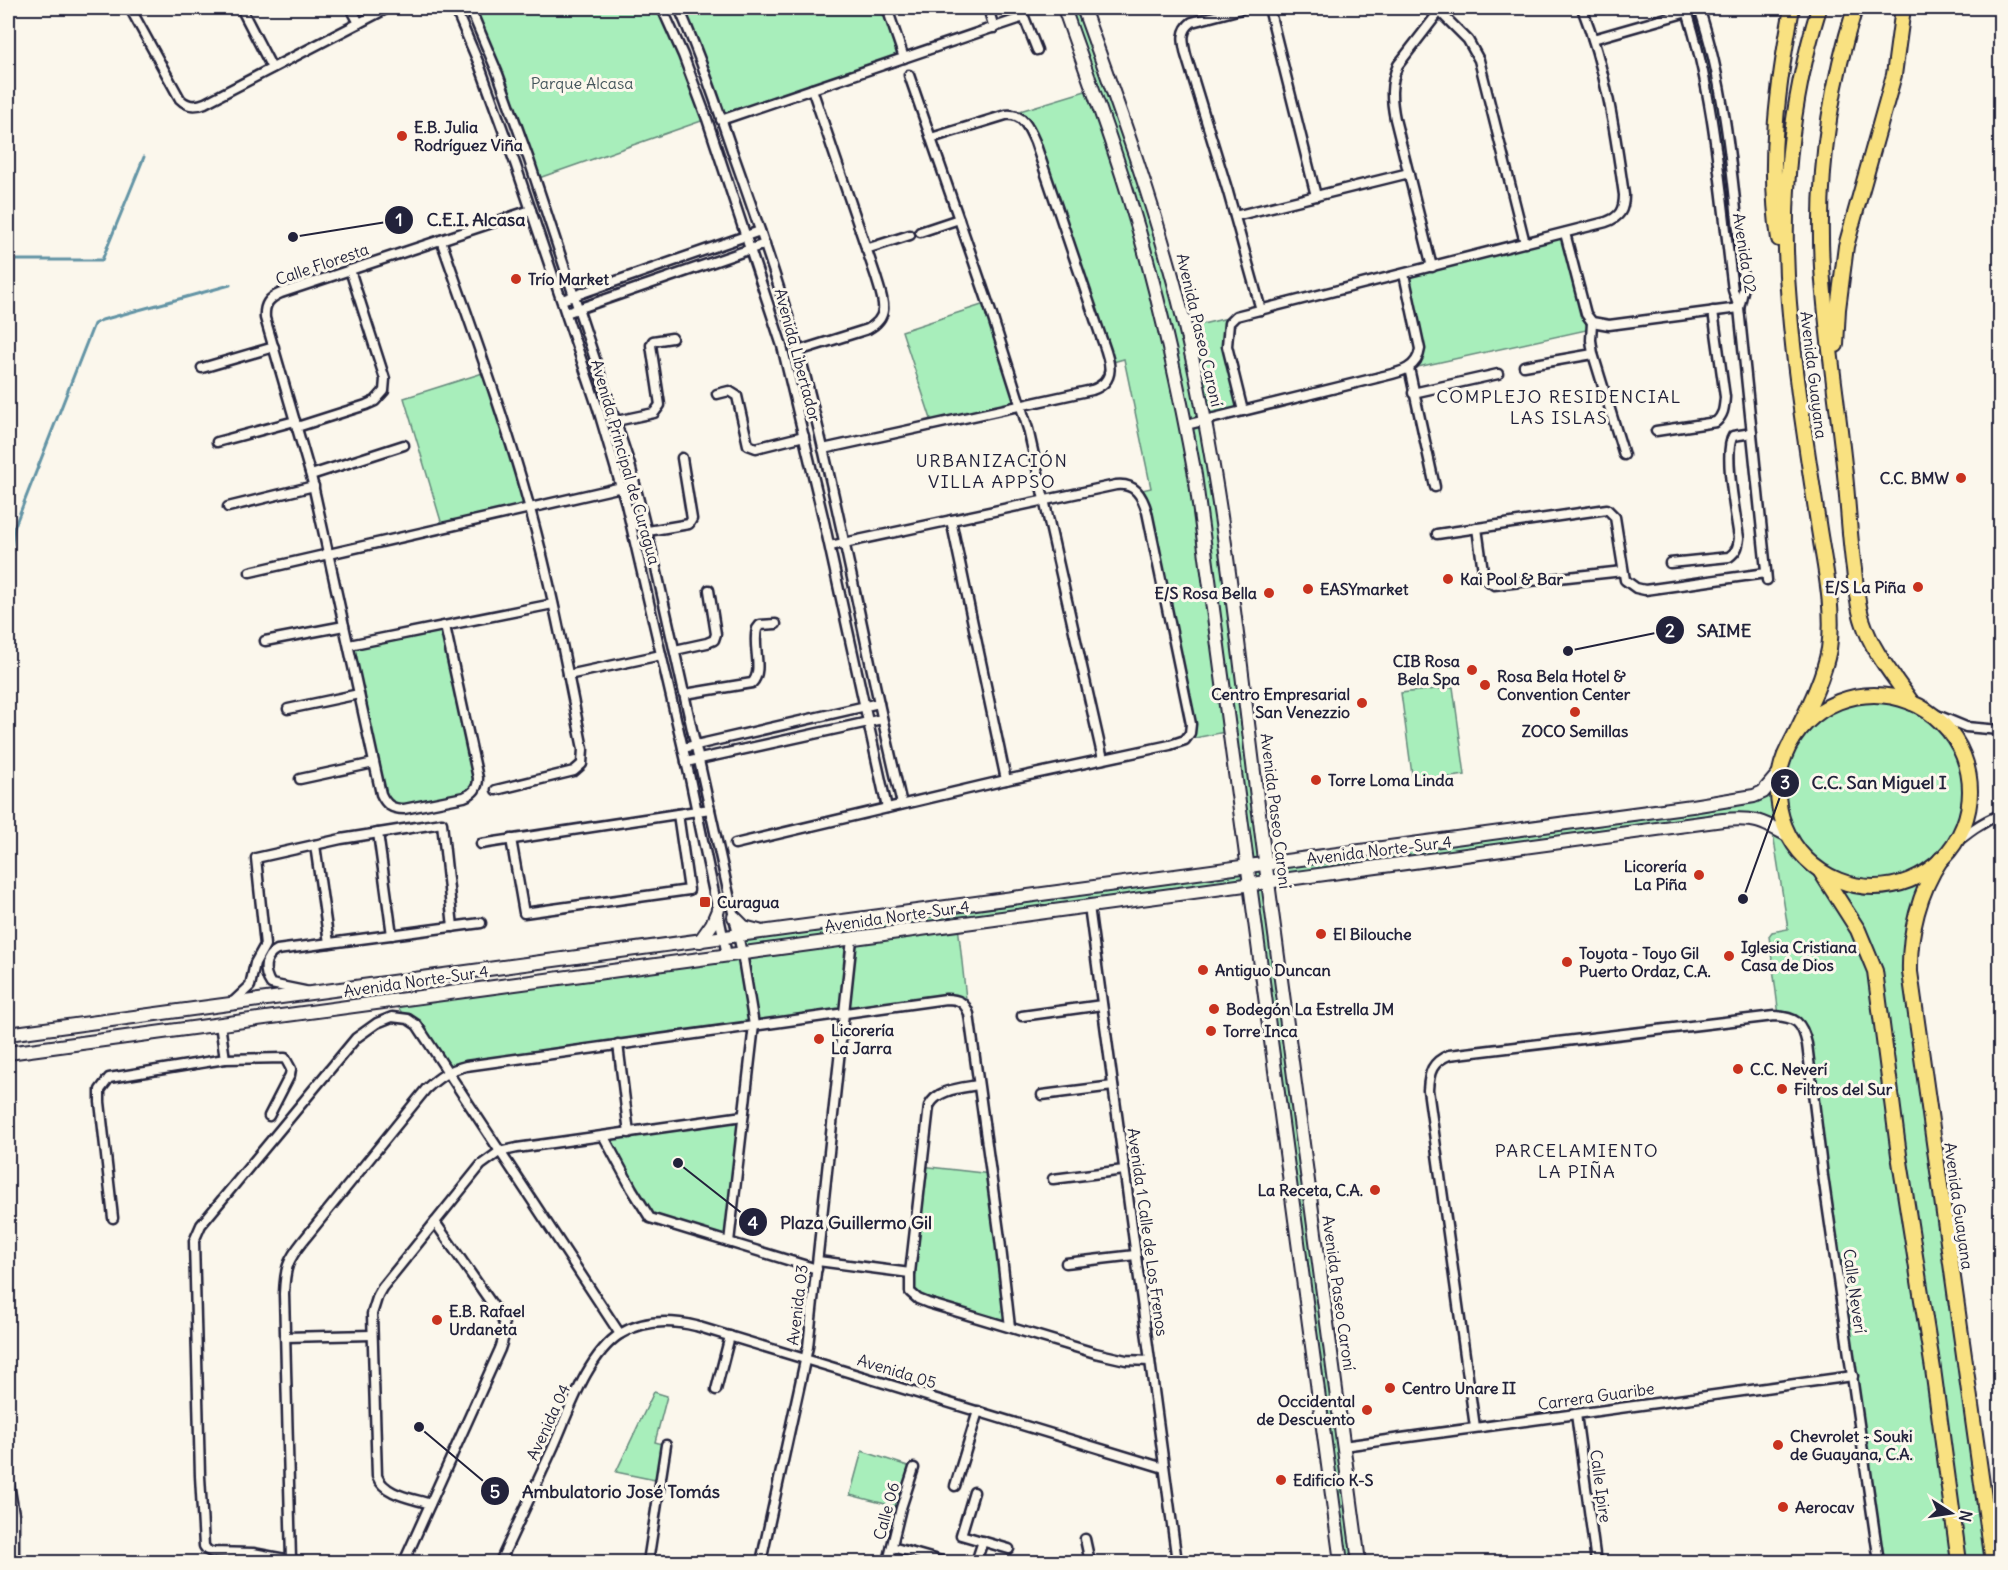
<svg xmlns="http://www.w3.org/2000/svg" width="2008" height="1570" font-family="Delius,sans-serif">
  <rect width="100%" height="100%" fill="#fbf7ec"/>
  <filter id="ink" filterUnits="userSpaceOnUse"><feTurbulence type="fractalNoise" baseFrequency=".0167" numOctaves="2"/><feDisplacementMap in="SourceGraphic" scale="12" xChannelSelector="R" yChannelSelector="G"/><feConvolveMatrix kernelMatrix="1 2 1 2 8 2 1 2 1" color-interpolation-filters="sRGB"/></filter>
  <g filter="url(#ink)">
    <!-- green -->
    <g fill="#a8eebb" stroke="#65887b" stroke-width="1.5">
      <polygon points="470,8 662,8 707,119 536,179"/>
      <polygon points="679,8 887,8 904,58 721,120"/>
      <path d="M 1064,8 L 1083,8 L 1186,328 L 1236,316 L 1228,328 L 1243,411 L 1205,420 L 1265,863 L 1754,796 C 1762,789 1776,780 1780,771 C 1782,767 1783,762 1784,758 C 1791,740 1804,722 1820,712 C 1847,694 1882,690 1912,703 C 1957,723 1979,775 1964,821 C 1958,839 1946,853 1939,870 C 1926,895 1919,925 1910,952 L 1993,1562 L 1879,1562 L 1801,1025 L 1779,1016 L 1769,936 L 1772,932 L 1788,929 L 1772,827 L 1750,819 L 1268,881 L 1359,1562 L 1341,1562 L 1251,883 L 958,925 L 967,1008 L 959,1000 L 447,1072 L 424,1033 L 404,1017 L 395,1001 L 742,953 L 739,936 L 1249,865 L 1230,731 L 1185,740 L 1190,733 L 1147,512 L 1138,491 L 1151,488 L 1124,359 L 1109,363 L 1030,132 L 1010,114 L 1092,89 Z"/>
      <polygon points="1686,8 1699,8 1716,73 1744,287 1739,308 1710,108"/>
      <polygon points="1565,233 1589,319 1609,325 1404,370 1419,358 1404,274"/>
      <polygon points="988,303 1021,406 933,425 902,331"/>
      <polygon points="486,372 530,509 443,528 404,398"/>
      <polygon points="445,626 478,778 473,792 404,809 388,805 349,645"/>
      <polygon points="1453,687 1465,775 1413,782 1401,693"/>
      <polygon points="743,1116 729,1242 655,1220 604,1137"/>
      <polygon points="921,1166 991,1174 1010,1327 913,1296 910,1273"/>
      <polygon points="654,1392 667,1396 655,1442 666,1445 660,1481 616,1472"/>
      <polygon points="862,1451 914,1468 901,1508 850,1495"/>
    </g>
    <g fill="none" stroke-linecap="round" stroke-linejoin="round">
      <!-- stream -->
      <g stroke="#6394a5" stroke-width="3">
        <polyline points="8,260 102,260 144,157"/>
        <polyline points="8,654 11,550 14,528 94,324 102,320 230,285"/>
      </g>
      <!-- street casing -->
      <g stroke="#22223b" stroke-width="13">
        <g id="street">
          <path d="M 130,8 L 180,99 C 187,106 196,107 205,103 L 388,8"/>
          <polyline points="241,8 272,68"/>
          <polyline points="351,8 359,23"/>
          <polyline points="455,8 479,64 516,166 598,409 626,504 689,774 727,955"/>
          <polyline points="470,8 498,74 529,160 630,465 656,568 742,953 754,1025 729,1242"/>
          <polyline points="662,8 683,55 707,119 782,346 823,517 887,808"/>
          <path d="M 679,8 C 700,56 717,106 734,156 C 759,226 783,295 803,367 C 841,511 867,659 902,804"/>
          <polyline points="887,8 904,58"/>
          <polyline points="988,8 994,28"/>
          <path d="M 1245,8 L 1192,22 C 1180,31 1183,42 1186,55 L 1228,192 L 1261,310"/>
          <polyline points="1269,8 1316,196"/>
          <path d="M 1686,8 C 1715,97 1721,196 1733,290 L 1739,308 L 1767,580"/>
          <path d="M 1699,8 C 1728,93 1734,197 1744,287 L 1739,308"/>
          <polyline points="1439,11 1468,40 1479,60 1525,243"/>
          <polyline points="1593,39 1691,11"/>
          <polyline points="909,75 988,303 1028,429 1103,759"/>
          <polyline points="721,120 1024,17 1037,50"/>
          <polyline points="1235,216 1409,173"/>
          <polyline points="920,232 959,219"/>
          <polyline points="1565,233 1586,314 1592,322 1609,325 1739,308"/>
          <path d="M 441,240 C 472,329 505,418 530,509 C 552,588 567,669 583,749 L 582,764 L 574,771 L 496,790"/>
          <polyline points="866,249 910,235"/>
          <path d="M 1432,267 L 1395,119 C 1391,99 1390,84 1398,65 L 1442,8"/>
          <polyline points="562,300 760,231"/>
          <polyline points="566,313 765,244"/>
          <polyline points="1592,322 1591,340 1593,354 1624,455"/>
          <path d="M 798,351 L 868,329 C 892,316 882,298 876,277 L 812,89"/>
          <polyline points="1524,366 1593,354"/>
          <polyline points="202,368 274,347"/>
          <polyline points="1409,368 1435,487"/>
          <polyline points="1413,393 1498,374"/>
          <polyline points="717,394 729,391 737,396 748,445 756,448 804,436"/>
          <path d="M 1243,411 L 1227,346 L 1229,323 L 1236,316 L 1606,222 C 1620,217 1624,210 1624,195 C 1615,131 1606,69 1582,8"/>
          <polyline points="616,421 654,413 660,405 651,345 653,341 672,338"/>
          <path d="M 1186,425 L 1376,378 C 1394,373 1417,372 1420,349 L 1404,274"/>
          <polyline points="297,427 366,405 375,401 384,391 385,379 350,270"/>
          <path d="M 1656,431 L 1716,422 C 1724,414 1724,408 1725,397 L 1713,311"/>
          <polyline points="217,442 295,421"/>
          <path d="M 823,449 L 1092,390 C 1121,380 1107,355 1100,334 L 1035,142 C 1029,128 1023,113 1006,115 L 931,138"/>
          <polyline points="311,475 404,445"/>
          <polyline points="228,507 314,486"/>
          <polyline points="951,520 1006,780"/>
          <polyline points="1477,528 1484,578 1494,585 1623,571"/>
          <polyline points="648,531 689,524 692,519 682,458"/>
          <polyline points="1437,534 1607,509 1615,517 1625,580 1636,588 1645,590 1766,573"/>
          <path d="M 1670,563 L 1729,557 C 1737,551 1738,547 1739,538 C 1736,516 1723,452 1733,436 L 1752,433"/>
          <polyline points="250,572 635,484"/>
          <path d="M 445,626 L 478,778 C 478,788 474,793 464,797 L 404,809 C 392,809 386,805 381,794 L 312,480 L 265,318 C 264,304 269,298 281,293 L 531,210"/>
          <polyline points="265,641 344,626"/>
          <polyline points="349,645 553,604"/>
          <polyline points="675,650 707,643 714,640 716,634 709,590"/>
          <polyline points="568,675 661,655"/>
          <path d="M 685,694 L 752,683 C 764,671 752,646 757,629 L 760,625 L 776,624"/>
          <polyline points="288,709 359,694"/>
          <polyline points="1925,710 1966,727 2000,730"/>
          <polyline points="683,748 879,703"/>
          <polyline points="686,762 882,719"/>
          <polyline points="300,779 374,763"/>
          <polyline points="378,833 392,935"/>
          <polyline points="511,839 524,913 689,890 678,814"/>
          <polyline points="481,844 710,809"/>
          <path d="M 735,844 L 1006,780 L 1170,745 L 1185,740 L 1190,733 L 1191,724 L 1147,512 C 1142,495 1135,483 1116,485 L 830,546"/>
          <polyline points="315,845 329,943"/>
          <path d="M 1952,846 C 1967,833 1981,822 2000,815"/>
          <polyline points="1089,906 1177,1562"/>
          <path d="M 305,991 L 271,984 C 263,972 263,957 277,950 L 481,923"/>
          <polyline points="233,1002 250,986 255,963 265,945 256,858 341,839 442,823 453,927"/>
          <polyline points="1022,1016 1102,1005"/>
          <polyline points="220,1024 225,1059"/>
          <polyline points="618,1044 629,1133"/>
          <path d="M 978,1085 C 962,1088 937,1089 929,1106 L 910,1273 L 910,1292 L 918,1299 L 928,1303 L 1095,1353 L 1126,1360 L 1150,1361"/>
          <polyline points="1042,1095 1113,1086"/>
          <polyline points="604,1137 632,1189 650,1218 817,1269"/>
          <polyline points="1053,1179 1124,1170"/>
          <polyline points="113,1218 100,1102 100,1090 109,1078 225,1059 285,1058 291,1069 290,1075 269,1116"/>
          <polyline points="818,1261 910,1273"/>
          <polyline points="1066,1263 1135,1255"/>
          <polyline points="285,1337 372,1335"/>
          <polyline points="716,1390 730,1336"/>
          <polyline points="1576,1414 1596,1562"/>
          <path d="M 1475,1427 L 1428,1090 C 1429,1072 1432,1062 1449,1055 L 1774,1016 C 1796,1017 1802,1022 1807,1044 L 1823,1176 L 1879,1562"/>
          <polyline points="1343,1446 1853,1376"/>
          <polyline points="8,1477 14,1514 14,1562"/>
          <polyline points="955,1486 978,1411"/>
          <polyline points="974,1492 961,1535 1009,1549"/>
          <path d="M 430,1504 C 412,1498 384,1495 377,1476 L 372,1314 L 378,1295 L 382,1288 L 481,1165 L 499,1152 L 517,1148 L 743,1116"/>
          <polyline points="1085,1539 1090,1562"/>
          <polyline points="892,1547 945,1562"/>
          <path d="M 291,1560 L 284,1294 C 285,1269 287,1261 303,1241 L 426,1089 C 439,1077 449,1070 466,1066 L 946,999 C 958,999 965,1002 969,1014 L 1000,1239 L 1010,1327"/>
          <polyline points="301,1562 253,1553 211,1552 207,1550 204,1546 200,1476 194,1241 201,1225 356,1038 377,1023 392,1017 408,1019 417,1025 620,1334"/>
          <path d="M 404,1562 L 500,1349 C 504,1338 507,1328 501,1317 L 435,1222"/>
          <path d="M 500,1562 C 517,1525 534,1488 552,1450 C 568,1415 586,1356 620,1334 C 643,1320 671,1320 696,1326 L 1164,1468"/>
          <polyline points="648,1562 666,1445"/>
          <polyline points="761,1562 808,1347 852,939"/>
          <polyline points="888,1562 901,1508 914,1468"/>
          <polyline points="976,1562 983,1541"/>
        </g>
      </g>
      <!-- secondary casing -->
      <g stroke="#22223b" stroke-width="16">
        <g id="secondary">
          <path d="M 1064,8 C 1086,72 1111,136 1130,201 C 1158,291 1178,383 1195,475 L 1341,1562"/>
          <path d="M 1083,8 C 1120,110 1157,212 1183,318 C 1226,496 1241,679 1265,860 C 1296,1095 1327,1329 1359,1562"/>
          <polyline points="734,917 744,927 759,931"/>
          <polyline points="700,941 712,924 718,910"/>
          <polyline points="8,1034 1692,806 1754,796 1763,792 1780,772"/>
          <path d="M 8,1053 L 1723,820 C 1754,817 1762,821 1789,836"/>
        </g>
      </g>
      <!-- primary casing -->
      <g stroke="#22223b" stroke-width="18">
        <g id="primary">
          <path d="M 1855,8 C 1829,91 1817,179 1822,267 C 1826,333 1837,399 1844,465 C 1848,499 1849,534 1854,569 C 1856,587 1857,605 1863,622 C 1873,653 1894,676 1912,703"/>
          <path d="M 1779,239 C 1767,162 1778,84 1792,8"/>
          <polyline points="1836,345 1838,309 1846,246 1894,75 1903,8"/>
          <circle cx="1874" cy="791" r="96"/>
          <path d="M 1792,741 C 1806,712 1823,681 1829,649 C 1835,608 1824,564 1818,523 C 1807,450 1795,377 1789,303 C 1780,204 1790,102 1819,8"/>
          <path d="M 1941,859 C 1919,892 1909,933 1910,972 L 1993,1562"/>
          <polyline points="1821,872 1858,930 1875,971 1899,1155 1933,1369 1959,1562"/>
        </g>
      </g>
      <!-- street -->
      <use href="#street" stroke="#fbf7ec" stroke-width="8"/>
      <!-- secondary -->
      <use href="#secondary" stroke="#fbf7ec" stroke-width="12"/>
      <!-- primary -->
      <use href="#primary" stroke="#f9e181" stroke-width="14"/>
    </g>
  </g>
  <!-- markers -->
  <g fill="#c8321e" stroke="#fbf7ec" stroke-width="2">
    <circle cx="402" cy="136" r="6"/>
    <circle cx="516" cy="279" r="6"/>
    <circle cx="1961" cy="478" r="6"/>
    <circle cx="1448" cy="579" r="6"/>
    <circle cx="1918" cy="587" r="6"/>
    <circle cx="1308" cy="589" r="6"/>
    <circle cx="1269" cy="593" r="6"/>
    <circle cx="1472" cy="670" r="6"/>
    <circle cx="1485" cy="685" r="6"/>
    <circle cx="1362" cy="703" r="6"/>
    <circle cx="1575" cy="712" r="6"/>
    <circle cx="1316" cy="780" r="6"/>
    <circle cx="1699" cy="875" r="6"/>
    <rect x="699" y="896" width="12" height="12" rx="3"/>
    <circle cx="1321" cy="934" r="6"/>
    <circle cx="1729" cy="956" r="6"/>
    <circle cx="1567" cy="962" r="6"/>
    <circle cx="1203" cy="970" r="6"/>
    <circle cx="1214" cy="1009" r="6"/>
    <circle cx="1211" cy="1031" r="6"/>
    <circle cx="819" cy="1039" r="6"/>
    <circle cx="1738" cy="1069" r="6"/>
    <circle cx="1782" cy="1089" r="6"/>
    <circle cx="1375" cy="1190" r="6"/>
    <circle cx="437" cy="1320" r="6"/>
    <circle cx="1390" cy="1388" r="6"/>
    <circle cx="1367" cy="1410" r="6"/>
    <circle cx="1778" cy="1445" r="6"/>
    <circle cx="1281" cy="1480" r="6"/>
    <circle cx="1783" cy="1507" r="6"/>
  </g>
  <g text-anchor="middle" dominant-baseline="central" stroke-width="6" stroke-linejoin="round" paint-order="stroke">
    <!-- park labels -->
    <g font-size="16" fill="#44555b" stroke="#fbf7ec">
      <text x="582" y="83">Parque Alcasa</text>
    </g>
    <!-- poi labels -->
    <g font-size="16" font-weight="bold" fill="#22223b" stroke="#fbf7ec" text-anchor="start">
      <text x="414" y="127">E.B. Julia<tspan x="414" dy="18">Rodríguez Viña</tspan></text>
      <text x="528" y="279">Trío Market</text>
      <text x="1949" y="478" text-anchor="end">C.C. BMW</text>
      <text x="1460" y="579">Kai Pool &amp; Bar</text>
      <text x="1906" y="587" text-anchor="end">E/S La Piña</text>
      <text x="1320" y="589">EASYmarket</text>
      <text x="1257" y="593" text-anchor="end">E/S Rosa Bella</text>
      <text x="1460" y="661" text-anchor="end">CIB Rosa<tspan x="1460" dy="18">Bela Spa</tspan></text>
      <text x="1497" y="676">Rosa Bela Hotel &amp;<tspan x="1497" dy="18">Convention Center</tspan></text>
      <text x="1350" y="694" text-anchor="end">Centro Empresarial<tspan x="1350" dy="18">San Venezzio</tspan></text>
      <text x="1575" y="731" text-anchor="middle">ZOCO Semillas</text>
      <text x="1328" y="780">Torre Loma Linda</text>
      <text x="1687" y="866" text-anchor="end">Licorería<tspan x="1687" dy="18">La Piña</tspan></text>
      <text x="717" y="902">Curagua</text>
      <text x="1333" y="934">El Bilouche</text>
      <text x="1741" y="947">Iglesia Cristiana<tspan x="1741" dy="18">Casa de Dios</tspan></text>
      <text x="1579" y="953">Toyota - Toyo Gil<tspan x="1579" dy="18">Puerto Ordaz, C.A.</tspan></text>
      <text x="1215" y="970">Antiguo Duncan</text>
      <text x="1226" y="1009">Bodegón La Estrella JM</text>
      <text x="831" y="1030">Licorería<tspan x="831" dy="18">La Jarra</tspan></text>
      <text x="1223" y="1031">Torre Inca</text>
      <text x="1750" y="1069">C.C. Neverí</text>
      <text x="1794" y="1089">Filtros del Sur</text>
      <text x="1363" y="1190" text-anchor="end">La Receta, C.A.</text>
      <text x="449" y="1311">E.B. Rafael<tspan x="449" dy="18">Urdaneta</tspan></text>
      <text x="1402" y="1388">Centro Unare II</text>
      <text x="1355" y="1401" text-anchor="end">Occidental<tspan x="1355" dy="18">de Descuento</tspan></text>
      <text x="1790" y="1436">Chevrolet - Souki<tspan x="1790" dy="18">de Guayana, C.A.</tspan></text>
      <text x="1293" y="1480">Edificio K-S</text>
      <text x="1795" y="1507">Aerocav</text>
    </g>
    <!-- street labels -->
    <g font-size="16" fill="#22223b" stroke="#fbf7ec">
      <text transform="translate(1745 253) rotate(81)">Avenida 02</text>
      <text transform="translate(322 264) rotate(-19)">Calle Floresta</text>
      <text transform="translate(1200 330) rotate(77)">Avenida Paseo Caroní</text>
      <text transform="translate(798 355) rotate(75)">Avenida Libertador</text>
      <text transform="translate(1814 375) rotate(83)">Avenida Guayana</text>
      <text transform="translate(626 462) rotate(74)">Avenida Principal de Curagua</text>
      <text transform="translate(1276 811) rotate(83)">Avenida Paseo Caroní</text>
      <text transform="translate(1379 850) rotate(-7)">Avenida Norte-Sur 4</text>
      <text transform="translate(897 916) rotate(-8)">Avenida Norte-Sur 4</text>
      <text transform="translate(416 981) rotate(-8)">Avenida Norte-Sur 4</text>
      <text transform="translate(1959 1206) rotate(82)">Avenida Guayana</text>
      <text transform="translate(1148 1232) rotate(82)">Avenida 1 Calle de Los Frenos</text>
      <text transform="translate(1855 1291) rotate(82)">Calle Neverí</text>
      <text transform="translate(1339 1293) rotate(82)">Avenida Paseo Caroní</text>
      <text transform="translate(797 1305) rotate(-83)">Avenida 03</text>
      <text transform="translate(897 1371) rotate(17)">Avenida 05</text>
      <text transform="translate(1596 1396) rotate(-8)">Carrera Guaribe</text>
      <text transform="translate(548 1422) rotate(-65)">Avenida 04</text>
      <text transform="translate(1601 1486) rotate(82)">Calle Ipire</text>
      <text transform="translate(886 1511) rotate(-75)">Calle 06</text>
    </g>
    <!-- neighbourhood labels -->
    <g font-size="18" letter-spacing="1.5" fill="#22223b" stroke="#fbf7ec">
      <text x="1559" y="396">COMPLEJO RESIDENCIAL<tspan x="1559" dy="21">LAS ISLAS</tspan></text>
      <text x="992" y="460">URBANIZACIÓN<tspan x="992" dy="21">VILLA APPSO</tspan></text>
      <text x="1577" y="1150">PARCELAMIENTO<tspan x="1577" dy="21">LA PIÑA</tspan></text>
    </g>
  </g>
  <!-- callouts -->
  <path fill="none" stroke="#22223b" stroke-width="2" d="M293 237L399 220M1568 651L1670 630M1743 899L1785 783M678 1163L753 1222M419 1427L495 1491"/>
  <g fill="#22223b" stroke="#fbf7ec" stroke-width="2">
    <circle cx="293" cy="237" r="6"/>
    <circle cx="1568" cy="651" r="6"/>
    <circle cx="1743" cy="899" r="6"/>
    <circle cx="678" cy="1163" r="6"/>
    <circle cx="419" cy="1427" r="6"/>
    <circle cx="399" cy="220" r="15"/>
    <circle cx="1670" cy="630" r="15"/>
    <circle cx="1785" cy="783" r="15"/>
    <circle cx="753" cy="1222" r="15"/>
    <circle cx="495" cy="1491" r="15"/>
  </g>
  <g font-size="18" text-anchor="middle" font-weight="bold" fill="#fff">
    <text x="399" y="226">1</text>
    <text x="1670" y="637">2</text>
    <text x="1785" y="789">3</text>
    <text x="753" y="1229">4</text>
    <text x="495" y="1498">5</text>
  </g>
  <g font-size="18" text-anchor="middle" font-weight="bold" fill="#22223b" stroke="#fbf7ec" stroke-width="6" stroke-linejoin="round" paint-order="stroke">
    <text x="476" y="226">C.E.I. Alcasa</text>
    <text x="1724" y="637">SAIME</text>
    <text x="1879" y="789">C.C. San Miguel I</text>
    <text x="856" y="1229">Plaza Guillermo Gil</text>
    <text x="621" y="1498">Ambulatorio José Tomás</text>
  </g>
  <!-- margin -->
  <rect width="2008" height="1570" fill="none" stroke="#fbf7ec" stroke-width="30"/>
  <rect x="15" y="15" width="1978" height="1540" fill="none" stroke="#22223b" stroke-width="2" filter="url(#ink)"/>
  <!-- north arrow -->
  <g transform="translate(1951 1513) rotate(102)" stroke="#fbf7ec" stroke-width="4.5" paint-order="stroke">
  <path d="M0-4.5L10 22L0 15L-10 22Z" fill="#22223b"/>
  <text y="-9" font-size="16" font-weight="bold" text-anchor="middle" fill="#22223b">N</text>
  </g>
</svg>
